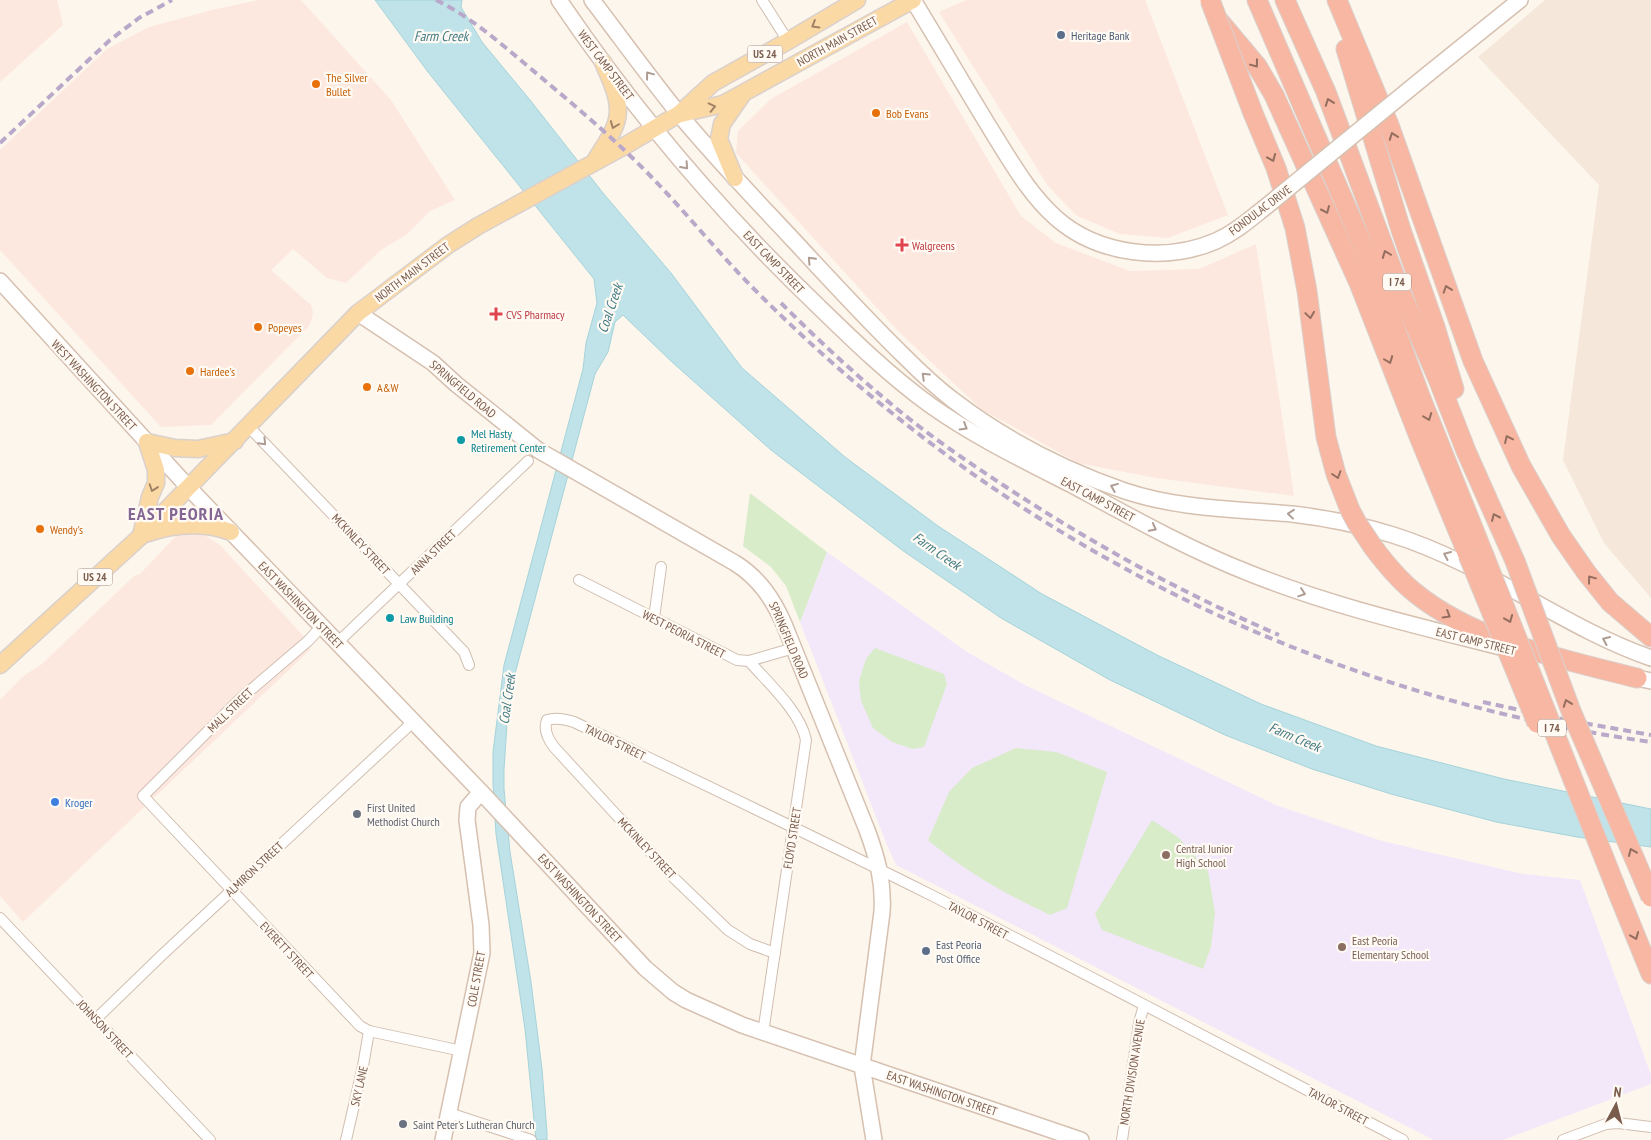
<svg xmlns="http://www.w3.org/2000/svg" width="1651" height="1140" font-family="'PT Sans Narrow',sans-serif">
  <rect width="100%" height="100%" fill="#fdf6ec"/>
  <!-- residential -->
  <polygon fill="#f5e8da" points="1545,0 1651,0 1651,598 1604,543 1563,460 1599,185 1478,57"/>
  <!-- commercial -->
  <g fill="#fde8e0">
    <polygon points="0,0 57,0 63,25 0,82"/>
    <polygon points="258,0 301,0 391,100 455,200 430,211 406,235 381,250 346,283 327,278 293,249 271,270 311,305 313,312 312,319 309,326 211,425 161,427 0,250 0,150 107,49 149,27 212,10"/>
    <polygon points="966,0 1145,0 1228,215 1168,238 1120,234 1077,216 1048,186 939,12"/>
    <polygon points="907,22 1021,216 1056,243 1130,271 1199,269 1256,244 1294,496 1156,478 1078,463 981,409 899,332 736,153 738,131 771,99"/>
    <polygon points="191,533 206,536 221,546 308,641 310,650 23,922 0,896 0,700 22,677 42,664 134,576 140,574 173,539 179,535"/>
  </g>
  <!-- education -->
  <polygon fill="#f3e8fa" points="827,552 967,652 1025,685 1276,805 1382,841 1523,874 1580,880 1651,1075 1651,1084 1503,1140 1434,1140 896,865 887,845 800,622"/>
  <!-- green -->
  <g fill="#d8ecc9">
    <polygon points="750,493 827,552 800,622 786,586 771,567 743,546"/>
    <polygon points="875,648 944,674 947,684 924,747 913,749 892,742 873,728 861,701 859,681 866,659"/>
    <path d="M 1016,748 L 1056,752 L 1107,772 L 1067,908 L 1050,915 C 1007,895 964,871 928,840 L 949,792 L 972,768 Z"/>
    <polygon points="1152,820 1179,838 1208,871 1215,913 1211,947 1203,969 1102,930 1095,914"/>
  </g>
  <!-- water -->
  <polygon fill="#bfe3e8" stroke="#a5d3da" points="375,0 462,0 461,7 482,42 530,100 603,193 671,273 742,368 845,457 938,526 1042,594 1157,655 1261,704 1376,746 1504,779 1651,809 1651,847 1577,837 1496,822 1391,794 1312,769 1225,735 1110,680 1001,618 902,550 771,450 672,362 623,315 615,322 608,352 595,374 516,670 507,724 504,769 504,789 510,852 531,982 542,1069 547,1133 547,1140 536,1140 525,1029 496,834 493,784 493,752 504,665 583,369 586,343 597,303 594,279 428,72"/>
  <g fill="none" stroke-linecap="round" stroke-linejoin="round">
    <!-- street casing -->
    <g stroke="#d1beb0" stroke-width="12">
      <g id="street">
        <polyline points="762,0 788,41"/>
        <polyline points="249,427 464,652 469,665"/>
        <polyline points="579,580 737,660 749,661 794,648"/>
        <polyline points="654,618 661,567"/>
        <polyline points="321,627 308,641 239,700 143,796 360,1026 369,1031 462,1051"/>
        <polyline points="337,643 528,461"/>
        <path d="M 749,661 C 768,683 800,711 806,740 L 763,1033"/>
        <polyline points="0,918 210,1140"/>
        <path d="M 775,953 L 750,944 L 728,930 L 675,879 L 554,747 C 548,739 543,730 547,720 C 556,717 565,719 574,722 C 693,779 813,836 931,895 C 1089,975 1245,1058 1403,1140"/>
        <polyline points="96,1019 162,955 414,721"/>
        <polyline points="449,1113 531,1140"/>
        <polyline points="346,1140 363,1066 369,1031"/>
        <polyline points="1122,1140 1139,1023 1144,1005"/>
        <polyline points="1563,1140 1606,1124 1618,1123 1651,1127"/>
      </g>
    </g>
    <!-- secondary casing -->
    <g stroke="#d6c0b0" stroke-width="18">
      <g id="secondary">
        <path d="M 559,0 C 634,111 722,214 819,307 C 854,341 890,376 930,405 C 975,437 1025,461 1074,486 C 1131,517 1188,549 1249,573 C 1331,606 1418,626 1504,648"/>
        <path d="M 592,0 C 621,38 649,77 679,114 C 716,159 757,201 797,244 C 832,282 867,320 905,357 C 920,372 936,387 953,400 C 1004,439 1064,470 1125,491 C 1179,509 1235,509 1292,514 C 1326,518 1361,525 1393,535 C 1486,564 1560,626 1651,658"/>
        <path d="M 913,0 C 940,44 966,89 993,133 C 1012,163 1029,194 1056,218 C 1098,255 1165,263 1216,241 C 1234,233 1248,221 1263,209"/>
        <polyline points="1428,74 1520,0"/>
        <polyline points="0,281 189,488 481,792 645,968 673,992 686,1000 742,1025 1081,1140"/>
        <path d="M 358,313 L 433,363 L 456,384 L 538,450 L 735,563 C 759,578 773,599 784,624 L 867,830 C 877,857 884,882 882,912 L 862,1066 L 874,1140"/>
        <polyline points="1627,676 1651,681"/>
        <polyline points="443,1140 482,953 481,925 467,820 468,807 481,792"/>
      </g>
    </g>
    <!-- primary casing -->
    <g stroke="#dad1cd" stroke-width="19">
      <g id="primary">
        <polyline points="681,114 723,104 913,0"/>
        <path d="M 595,161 C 602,149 612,136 616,123 C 623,102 610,80 603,62"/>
        <polyline points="735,178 719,139 722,124 742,95"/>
        <polyline points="147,442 175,448 198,449 235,441"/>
        <path d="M 145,534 C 174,524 202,521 231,532"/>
        <polyline points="141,536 150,497 156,483 156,470 147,442"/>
        <polyline points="0,665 141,536 358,313 448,245 478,226 621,148 679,114 713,83 788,41 857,0"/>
      </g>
    </g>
    <!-- highway casing -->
    <g stroke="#dad1cd" stroke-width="21">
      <g id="highway">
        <polyline points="1257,0 1374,271 1420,396 1485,558"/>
        <polyline points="1285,0 1326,92 1401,293 1438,379 1466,451 1515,561"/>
        <polyline points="1337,0 1389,125 1473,361 1521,466 1561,536 1586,572 1610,602 1651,637"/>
        <polyline points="1220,22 1257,66 1274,95 1359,283 1420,439 1468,555"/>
        <polyline points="1346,49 1401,230 1435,327 1454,389"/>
        <polyline points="1253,113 1276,168 1295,228 1307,291 1326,437 1336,474 1350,510"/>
        <path d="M 1373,547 C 1385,563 1398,579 1414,592 C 1475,642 1562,659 1637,678"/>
        <polyline points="1620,898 1651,974"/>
      </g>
    </g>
    <!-- street -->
    <use href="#street" stroke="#fff" stroke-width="10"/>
    <!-- secondary -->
    <use href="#secondary" stroke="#fff" stroke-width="15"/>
    <!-- primary -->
    <use href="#primary" stroke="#fbd9a5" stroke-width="16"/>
    <!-- highway -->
    <use href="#highway" stroke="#f7b7a3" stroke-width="19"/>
    <!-- rail -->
    <g stroke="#b9a8c9" stroke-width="4" stroke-dasharray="8 5" stroke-linecap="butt">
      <path d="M 436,0 C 471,17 500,43 530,68 C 575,106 620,143 660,186 C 695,223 727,263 764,299 C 1008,540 1311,694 1651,742"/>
      <polyline points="0,143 110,40 139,18 172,0"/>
      <path d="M 781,303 C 814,336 848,368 884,398 C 921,430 962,458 1003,485 C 1091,543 1182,593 1279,635"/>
      <polyline points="1483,702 1566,720 1651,735"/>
    </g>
    <!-- secondary-bridge casing -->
    <g stroke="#d6c0b0" stroke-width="18" stroke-linecap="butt">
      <polyline id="secondary-bridge" points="1263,209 1428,74"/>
    </g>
    <!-- highway-bridge casing -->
    <g stroke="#dad1cd" stroke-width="21" stroke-linecap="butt">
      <g id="highway-bridge">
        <polyline points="1210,0 1253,113"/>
        <polyline points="1350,510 1357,523 1373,547"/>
        <polyline points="1468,555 1537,723"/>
        <polyline points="1485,558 1620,898"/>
        <polyline points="1515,561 1571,711 1651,897"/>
      </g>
    </g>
    <!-- secondary-bridge -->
    <use href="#secondary-bridge" stroke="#fff" stroke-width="15"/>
    <!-- highway-bridge -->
    <use href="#highway-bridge" stroke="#f7b7a3" stroke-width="19"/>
  </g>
  <!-- one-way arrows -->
  <defs><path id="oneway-chevron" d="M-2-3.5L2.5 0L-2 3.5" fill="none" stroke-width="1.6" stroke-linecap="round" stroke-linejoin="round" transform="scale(1.25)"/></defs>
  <g stroke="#a18267">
    <use href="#oneway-chevron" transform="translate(815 25) rotate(149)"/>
    <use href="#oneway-chevron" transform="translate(712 107) rotate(-13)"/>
    <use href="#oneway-chevron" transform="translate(614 125) rotate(111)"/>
    <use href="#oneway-chevron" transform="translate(153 488) rotate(109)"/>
  </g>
  <g stroke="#936e5e">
    <use href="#oneway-chevron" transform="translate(1255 64) rotate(53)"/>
    <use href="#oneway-chevron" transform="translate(1329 102) rotate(-110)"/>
    <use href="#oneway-chevron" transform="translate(1393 136) rotate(-110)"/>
    <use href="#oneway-chevron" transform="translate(1272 158) rotate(68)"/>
    <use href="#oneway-chevron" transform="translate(1326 210) rotate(66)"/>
    <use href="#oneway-chevron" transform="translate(1386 254) rotate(-111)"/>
    <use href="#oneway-chevron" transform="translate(1447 289) rotate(-109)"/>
    <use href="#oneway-chevron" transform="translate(1310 315) rotate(82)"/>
    <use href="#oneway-chevron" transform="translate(1389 360) rotate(69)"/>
    <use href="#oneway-chevron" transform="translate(1428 417) rotate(69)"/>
    <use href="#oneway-chevron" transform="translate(1508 439) rotate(-115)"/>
    <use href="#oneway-chevron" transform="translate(1337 475) rotate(72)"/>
    <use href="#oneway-chevron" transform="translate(1495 517) rotate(-114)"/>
    <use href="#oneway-chevron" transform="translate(1591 579) rotate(-127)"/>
    <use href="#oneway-chevron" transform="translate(1447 615) rotate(31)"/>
    <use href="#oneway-chevron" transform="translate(1509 619) rotate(68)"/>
    <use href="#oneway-chevron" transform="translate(1567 703) rotate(-110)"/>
    <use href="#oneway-chevron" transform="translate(1632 852) rotate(-113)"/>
    <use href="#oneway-chevron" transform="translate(1635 936) rotate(68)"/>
  </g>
  <g stroke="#af9d94">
    <use href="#oneway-chevron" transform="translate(649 75) rotate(-127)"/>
    <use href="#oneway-chevron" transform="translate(685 166) rotate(48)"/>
    <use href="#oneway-chevron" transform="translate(811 260) rotate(-133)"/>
    <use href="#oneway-chevron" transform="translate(925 376) rotate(-136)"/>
    <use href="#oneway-chevron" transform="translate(964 427) rotate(31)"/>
    <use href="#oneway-chevron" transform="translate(263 442) rotate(46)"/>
    <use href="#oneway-chevron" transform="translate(1114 487) rotate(-158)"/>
    <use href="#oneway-chevron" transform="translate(1291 514) rotate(-174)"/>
    <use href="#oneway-chevron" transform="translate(1153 528) rotate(28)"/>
    <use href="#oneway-chevron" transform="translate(1447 555) rotate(-156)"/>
    <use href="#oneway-chevron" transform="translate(1302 593) rotate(19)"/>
    <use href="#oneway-chevron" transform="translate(1606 640) rotate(-156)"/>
  </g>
  <!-- markers -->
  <g fill="#5c6f8a" stroke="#fffaf3" stroke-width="2">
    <circle cx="1061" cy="35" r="5"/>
    <circle cx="926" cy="951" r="5"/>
  </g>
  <g fill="#e8710a" stroke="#fffaf3" stroke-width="2">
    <circle cx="316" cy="84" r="5"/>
    <circle cx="876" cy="113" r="5"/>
    <circle cx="258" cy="327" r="5"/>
    <circle cx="190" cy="371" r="5"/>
    <circle cx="367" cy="387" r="5"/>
    <circle cx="40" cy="529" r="5"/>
  </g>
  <g fill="#e0444e" stroke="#fffaf3" stroke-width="2">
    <path d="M899.5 237.5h5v5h5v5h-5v5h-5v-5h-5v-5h5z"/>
    <path d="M493.5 306.5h5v5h5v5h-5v5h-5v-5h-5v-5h5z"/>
  </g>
  <g fill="#0f9aa8" stroke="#fffaf3" stroke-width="2">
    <circle cx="461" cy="440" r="5"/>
    <circle cx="390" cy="618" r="5"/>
  </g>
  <circle fill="#3f7fe0" stroke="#fffaf3" stroke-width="2" cx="55" cy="802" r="5"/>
  <g fill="#6b7280" stroke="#fffaf3" stroke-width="2">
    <circle cx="357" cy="814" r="5"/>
    <circle cx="403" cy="1124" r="5"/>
  </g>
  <g fill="#8d6e63" stroke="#fffaf3" stroke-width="2">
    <circle cx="1166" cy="855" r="5"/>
    <circle cx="1342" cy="947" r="5"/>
  </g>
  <g text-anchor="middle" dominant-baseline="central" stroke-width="4.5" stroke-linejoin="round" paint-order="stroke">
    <!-- shield labels -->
    <g fill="#fffaf3" stroke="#a28b7f" stroke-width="1">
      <rect x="747.5" y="45.5" width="35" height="17" rx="4"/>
      <rect x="1383" y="273.5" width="28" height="17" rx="4"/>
      <rect x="77.5" y="568.5" width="35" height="17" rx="4"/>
      <rect x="1538" y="719.5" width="28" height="17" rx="4"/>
    </g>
    <g font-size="11" font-weight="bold" fill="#7a5c4d">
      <text x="765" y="54">US 24</text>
      <text x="1397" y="282">I 74</text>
      <text x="95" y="577">US 24</text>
      <text x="1552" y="728">I 74</text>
    </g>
    <!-- service labels -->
    <g font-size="12" fill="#4e5e75" stroke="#fffaf3" text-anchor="start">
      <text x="1071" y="35">Heritage Bank</text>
      <text x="936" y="944">East Peoria<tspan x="936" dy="14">Post Office</tspan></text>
    </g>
    <!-- street labels -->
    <g font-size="12" fill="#7a5c4d" stroke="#fffaf3">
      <text transform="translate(837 41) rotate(-29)">NORTH MAIN STREET</text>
      <text transform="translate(606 65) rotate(53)">WEST CAMP STREET</text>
      <text transform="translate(1260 210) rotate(-37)">FONDULAC DRIVE</text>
      <text transform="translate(774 262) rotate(46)">EAST CAMP STREET</text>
      <text transform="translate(412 272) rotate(-37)">NORTH MAIN STREET</text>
      <text transform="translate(94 385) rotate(47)">WEST WASHINGTON STREET</text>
      <text transform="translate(463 389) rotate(40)">SPRINGFIELD ROAD</text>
      <text transform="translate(1098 499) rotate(28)">EAST CAMP STREET</text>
      <text transform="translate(361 544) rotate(47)">MCKINLEY STREET</text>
      <text transform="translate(433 552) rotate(-44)">ANNA STREET</text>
      <text transform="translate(301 605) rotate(46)">EAST WASHINGTON STREET</text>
      <text transform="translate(684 634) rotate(27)">WEST PEORIA STREET</text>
      <text transform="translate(789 640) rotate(67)">SPRINGFIELD ROAD</text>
      <text transform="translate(1476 641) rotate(14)">EAST CAMP STREET</text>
      <text transform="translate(230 710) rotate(-44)">MALL STREET</text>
      <text transform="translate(615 742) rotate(26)">TAYLOR STREET</text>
      <text transform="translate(792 838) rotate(-81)">FLOYD STREET</text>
      <text transform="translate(647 848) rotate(47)">MCKINLEY STREET</text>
      <text transform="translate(254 869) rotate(-43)">ALMIRON STREET</text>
      <text transform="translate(580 898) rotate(47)">EAST WASHINGTON STREET</text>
      <text transform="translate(978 920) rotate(28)">TAYLOR STREET</text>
      <text transform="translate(287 950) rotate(47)">EVERETT STREET</text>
      <text transform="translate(476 979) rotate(-80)">COLE STREET</text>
      <text transform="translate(105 1029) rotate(47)">JOHNSON STREET</text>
      <text transform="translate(1132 1072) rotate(-81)">NORTH DIVISION AVENUE</text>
      <text transform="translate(359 1086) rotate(-77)">SKY LANE</text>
      <text transform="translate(942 1093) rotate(19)">EAST WASHINGTON STREET</text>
      <text transform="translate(1338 1106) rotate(28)">TAYLOR STREET</text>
    </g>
    <!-- food labels -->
    <g font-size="12" fill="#c56008" stroke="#fffaf3" text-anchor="start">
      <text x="326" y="77">The Silver<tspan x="326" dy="14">Bullet</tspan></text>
      <text x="886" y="113">Bob Evans</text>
      <text x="268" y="327">Popeyes</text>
      <text x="200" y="371">Hardee's</text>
      <text x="377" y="387">A&amp;W</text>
      <text x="50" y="529">Wendy's</text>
    </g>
    <!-- health labels -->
    <g font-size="12" fill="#be3a42" stroke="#fffaf3" text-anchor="start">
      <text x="912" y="245">Walgreens</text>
      <text x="506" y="314">CVS Pharmacy</text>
    </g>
    <!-- culture labels -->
    <g font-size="12" fill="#0d838f" stroke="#fffaf3" text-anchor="start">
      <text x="471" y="433">Mel Hasty<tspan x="471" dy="14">Retirement Center</tspan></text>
      <text x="400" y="618">Law Building</text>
    </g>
    <!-- shop labels -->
    <g font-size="12" fill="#366cbe" stroke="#fffaf3" text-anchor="start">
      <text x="65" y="802">Kroger</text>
    </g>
    <!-- worship labels -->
    <g font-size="12" fill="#5b616d" stroke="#fffaf3" text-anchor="start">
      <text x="367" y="807">First United<tspan x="367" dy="14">Methodist Church</tspan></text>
      <text x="413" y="1124">Saint Peter's Lutheran Church</text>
    </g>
    <!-- education labels -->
    <g font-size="12" fill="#785e54" stroke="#fffaf3" text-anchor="start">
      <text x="1176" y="848">Central Junior<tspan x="1176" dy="14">High School</tspan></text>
      <text x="1352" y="940">East Peoria<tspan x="1352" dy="14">Elementary School</tspan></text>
    </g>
    <!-- water labels -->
    <g font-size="14" font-style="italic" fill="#437c86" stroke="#fffaf3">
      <text x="441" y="36">Farm Creek</text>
      <text transform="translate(610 308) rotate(-71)">Coal Creek</text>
      <text transform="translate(937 551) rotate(35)">Farm Creek</text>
      <text transform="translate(507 699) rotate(-82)">Coal Creek</text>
      <text transform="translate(1295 737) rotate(23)">Farm Creek</text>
    </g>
    <!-- district labels -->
    <g font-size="18" font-weight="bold" letter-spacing="1" fill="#846695" stroke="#fffaf3">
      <text x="176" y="513">EAST PEORIA</text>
    </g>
  </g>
  <!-- north arrow -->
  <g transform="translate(1616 1105) rotate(7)" stroke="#fffaf3" stroke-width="4" paint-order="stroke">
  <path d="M0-4L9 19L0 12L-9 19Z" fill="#7a5c4d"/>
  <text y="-8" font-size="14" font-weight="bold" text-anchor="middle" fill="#7a5c4d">N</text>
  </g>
</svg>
